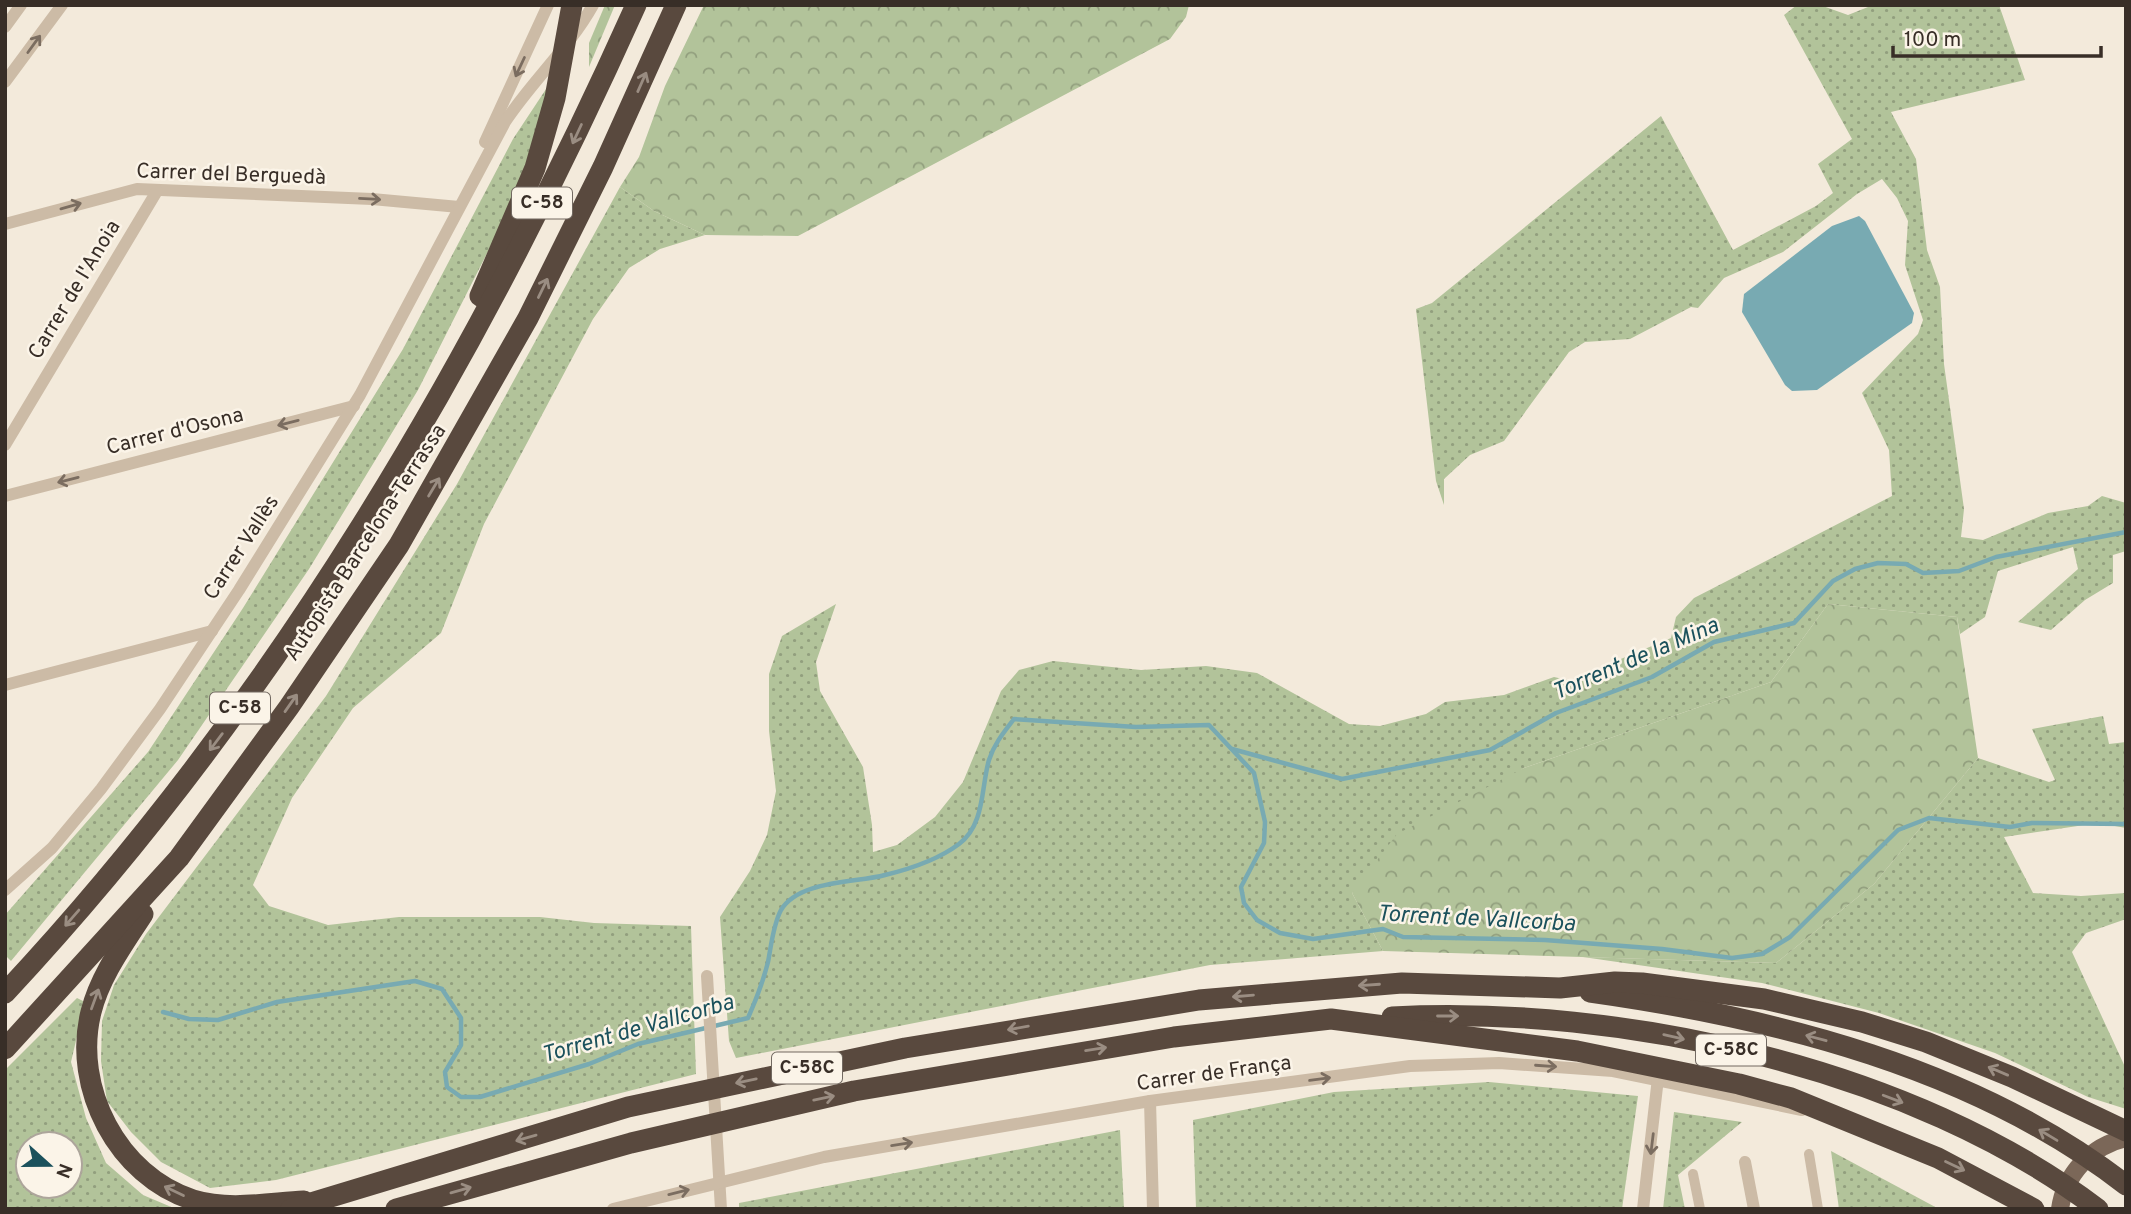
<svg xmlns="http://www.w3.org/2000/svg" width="2131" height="1214" font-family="Overpass,sans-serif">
  <defs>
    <pattern id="grass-dots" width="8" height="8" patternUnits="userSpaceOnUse" patternTransform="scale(1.75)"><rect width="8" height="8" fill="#b2c39a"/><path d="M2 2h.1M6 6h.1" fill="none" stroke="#929f7e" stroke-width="1.8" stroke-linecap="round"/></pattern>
    <pattern id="forest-crowns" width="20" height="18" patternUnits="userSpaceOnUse" patternTransform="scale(1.75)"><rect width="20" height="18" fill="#b2c39a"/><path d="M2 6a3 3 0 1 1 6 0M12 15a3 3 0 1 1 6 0" fill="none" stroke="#929f7e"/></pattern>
  </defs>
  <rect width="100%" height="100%" fill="#f3eadb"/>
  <!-- grass -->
  <g fill="url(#grass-dots)" fill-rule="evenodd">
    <polygon points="1797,5 1820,5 1848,15 1873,5 1999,5 2025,80 1891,112 1916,159 1927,250 1940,287 1944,364 1964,509 1961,537 1983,540 2048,513 2088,506 2102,496 2126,503 2126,551 2113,555 2113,583 2085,600 2051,630 2018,622 2078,569 2073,547 1998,571 1985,617 1960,634 1957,617 1828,604 1771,682 1524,768 1352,893 1383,951 1210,965 736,1058 729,1041 720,917 750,871 767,835 776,791 769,731 769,674 782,636 836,604 816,662 820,691 863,767 872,825 873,852 897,845 935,817 963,782 1001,691 1019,670 1053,661 1141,670 1206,666 1257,673 1349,724 1380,726 1426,714 1445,702 1504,695 1554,677 1576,682 1610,673 1616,661 1671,638 1676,617 1694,598 1892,496 1889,450 1862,393 1918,334 1923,320 1905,265 1908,221 1897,198 1882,179 1857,194 1783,252 1724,278 1698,308 1691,307 1630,339 1585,342 1569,352 1504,441 1470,455 1444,479 1444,505 1436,481 1416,309 1432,303 1661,116 1733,250 1816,206 1833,193 1818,164 1852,139 1784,15"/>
    <polygon points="554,77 527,174 418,390 309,569 178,760 11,961 5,955 5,915 148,752 243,608 403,349 513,139"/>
    <polygon points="620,187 654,211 705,235 660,249 629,268 593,319 484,524 441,633 353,708 292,798 253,885 269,906 328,925 399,917 540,917 594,923 691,926 696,1074 276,1180 210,1188 161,1162 131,1132 107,1101 101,1061 102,1021 114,985 146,934 326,696 457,484"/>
    <polygon points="2103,716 2109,744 2126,742 2126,828 2098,823 2004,837 2033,893 2081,896 2126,893 2126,919 2086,933 2072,952 2126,1069 2126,1109 2088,1097 1995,1053 1879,1013 1762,983 1583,957 1776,963 1874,884 1978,758 2049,782 2055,780 2032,729"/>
    <path d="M 77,998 L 85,1002 L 71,1062 L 86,1118 L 106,1163 L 143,1195 L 176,1209 L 5,1209 L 5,1070 ZM 28,1144 L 70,1144 L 70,1186 L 28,1186 Z"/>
    <polygon points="1489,1082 1638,1096 1622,1209 1196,1209 1193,1120 1334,1092"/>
    <polygon points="1674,1112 1742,1122 1678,1175 1685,1209 1663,1209"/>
    <polygon points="1120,1130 1124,1209 739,1209 739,1203"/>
    <polygon points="1831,1151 1939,1209 1839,1209"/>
  </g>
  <!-- forest -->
  <g fill="url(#forest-crowns)">
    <polygon points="605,5 615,5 589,67 589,43"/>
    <polygon points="704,5 1189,5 1186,17 1170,39 798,236 705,235 654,211 620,187 639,157 665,86"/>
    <polygon points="1828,604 1957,617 1978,758 1874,884 1776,963 1383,951 1352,893 1397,834 1524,768 1771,682"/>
  </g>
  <!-- water -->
  <polygon fill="#78aab2" points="1859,216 1865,221 1914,313 1912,323 1817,390 1792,391 1785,385 1742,312 1744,294 1832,226"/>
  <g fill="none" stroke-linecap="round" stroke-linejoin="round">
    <!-- stream -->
    <g stroke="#78aab2" stroke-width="4.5">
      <polyline points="1232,749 1342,779 1490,750 1556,713 1652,677 1714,642 1794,623 1833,581 1855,569 1878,563 1906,564 1923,573 1959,571 1996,557 2126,532"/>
      <path d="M 163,1012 L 189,1019 L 218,1020 L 277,1002 L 415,981 L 442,989 L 461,1018 L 461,1045 L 445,1072 L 447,1087 L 461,1097 L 480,1097 L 589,1064 L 638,1044 L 748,1018 C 756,1000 763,982 768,962 C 771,947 773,925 781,910 C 799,880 856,883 885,875 C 910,869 939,859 959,844 C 985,825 981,787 989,760 C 994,744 1004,732 1014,719 L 1136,727 L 1209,725 L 1254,773 L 1265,822 L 1264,843 L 1241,887 L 1244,903 L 1257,920 L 1280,933 L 1313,939 L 1383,929 L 1403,937 L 1545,940 L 1662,949 L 1732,958 L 1762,954 L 1790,937 L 1898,830 L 1929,818 L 2010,827 L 2032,823 L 2126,824"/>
    </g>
    <!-- pedestrian -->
    <g stroke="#ccbba6" stroke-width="10">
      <polyline points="1809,1154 1818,1209"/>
      <polyline points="1693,1174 1700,1209"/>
    </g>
    <!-- minor -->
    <g stroke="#ccbba6" stroke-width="12">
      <polyline points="5,27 21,5"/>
      <polyline points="5,82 62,5"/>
      <polyline points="485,142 548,5"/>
      <polyline points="5,224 137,189 372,199 459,207"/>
      <polyline points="5,445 157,191"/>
      <polyline points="5,496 354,406"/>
      <polyline points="5,685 212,631"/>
      <path d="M 5,890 L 52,848 L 101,789 L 160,709 L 239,590 L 360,395 L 505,122 C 532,81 569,48 593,5"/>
      <polyline points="707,976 721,1209"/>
      <polyline points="1150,1101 1153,1209"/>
      <polyline points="1745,1162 1754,1209"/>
      <polyline points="613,1209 824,1157 1150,1101 1410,1066 1499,1063 1613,1071 1802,1110"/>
      <polyline points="1643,1209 1658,1078"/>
    </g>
    <!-- primary -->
    <path stroke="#7b6758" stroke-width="18" d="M 2060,1209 C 2065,1174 2091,1146 2126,1138"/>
    <!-- motorway -->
    <g stroke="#59493e" stroke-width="21">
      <polyline points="480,296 535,168 555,98 572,5"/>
      <path d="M 143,914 C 123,945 100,976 91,1012 C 72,1088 118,1176 193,1200 C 229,1211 268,1203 304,1201"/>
      <path d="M 1590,992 C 1775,1018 1975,1068 2126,1185"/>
      <path d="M 5,993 C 276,703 474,366 636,5"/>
      <path d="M 1392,1017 C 1623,1005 1912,1068 2098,1209"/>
      <polyline points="5,1049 179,858 289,707 399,545 528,318 603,167 676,5"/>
      <polyline points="291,1209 628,1107 905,1048 1199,1000 1402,983 1560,988 1615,982 1642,983 1764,999 1862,1022 1926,1042 2012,1077 2126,1131"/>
      <polyline points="396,1209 631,1143 854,1091 1174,1037 1331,1019 1577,1051 1739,1084 1791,1098 1938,1158 2034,1209"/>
    </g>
  </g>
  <!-- one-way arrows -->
  <defs><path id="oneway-shaft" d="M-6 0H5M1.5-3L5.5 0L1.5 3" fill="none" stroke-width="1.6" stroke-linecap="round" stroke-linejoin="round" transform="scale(1.75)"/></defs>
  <g stroke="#7b6d60">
    <use href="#oneway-shaft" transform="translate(34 44) rotate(-54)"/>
    <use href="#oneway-shaft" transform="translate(520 67) rotate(115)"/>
    <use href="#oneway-shaft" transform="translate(370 199) rotate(3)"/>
    <use href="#oneway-shaft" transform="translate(71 206) rotate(-16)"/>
    <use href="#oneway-shaft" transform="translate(288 423) rotate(166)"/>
    <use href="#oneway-shaft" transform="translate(68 480) rotate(166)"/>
    <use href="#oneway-shaft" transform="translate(1546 1066) rotate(4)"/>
    <use href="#oneway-shaft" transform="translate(1320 1079) rotate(-8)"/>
    <use href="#oneway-shaft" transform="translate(902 1144) rotate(-9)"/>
    <use href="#oneway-shaft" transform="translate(1652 1144) rotate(97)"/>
    <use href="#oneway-shaft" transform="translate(679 1192) rotate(-14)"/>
  </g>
  <g stroke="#9a8d82">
    <use href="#oneway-shaft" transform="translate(642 82) rotate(-66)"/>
    <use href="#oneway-shaft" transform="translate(577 134) rotate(115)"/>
    <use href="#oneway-shaft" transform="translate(543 288) rotate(-64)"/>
    <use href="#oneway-shaft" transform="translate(434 487) rotate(-59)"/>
    <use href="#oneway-shaft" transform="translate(291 703) rotate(-55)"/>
    <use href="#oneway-shaft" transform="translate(216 742) rotate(127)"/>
    <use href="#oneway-shaft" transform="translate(72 918) rotate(131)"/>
    <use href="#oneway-shaft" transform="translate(1369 985) rotate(176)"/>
    <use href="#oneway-shaft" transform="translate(1243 996) rotate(175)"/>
    <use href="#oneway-shaft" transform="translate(95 999) rotate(-70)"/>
    <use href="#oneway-shaft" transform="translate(1448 1016)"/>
    <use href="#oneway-shaft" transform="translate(1018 1028) rotate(170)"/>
    <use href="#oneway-shaft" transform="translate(1674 1037) rotate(13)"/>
    <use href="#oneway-shaft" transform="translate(1816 1038) rotate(-165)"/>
    <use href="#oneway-shaft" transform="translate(1096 1049) rotate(-9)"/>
    <use href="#oneway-shaft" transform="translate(1998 1071) rotate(-157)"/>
    <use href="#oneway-shaft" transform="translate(746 1081) rotate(168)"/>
    <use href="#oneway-shaft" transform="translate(824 1098) rotate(-12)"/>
    <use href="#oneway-shaft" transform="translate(1893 1099) rotate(21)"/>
    <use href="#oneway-shaft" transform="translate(2048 1135) rotate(-149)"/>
    <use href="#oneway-shaft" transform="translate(526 1138) rotate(164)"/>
    <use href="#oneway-shaft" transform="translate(1955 1166) rotate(25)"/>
    <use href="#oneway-shaft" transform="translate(461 1190) rotate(-16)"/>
    <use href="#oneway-shaft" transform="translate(174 1191) rotate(-154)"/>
  </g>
  <g text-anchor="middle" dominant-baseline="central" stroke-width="5" stroke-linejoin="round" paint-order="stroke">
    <!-- shield labels -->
    <g fill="#fbf4e8" stroke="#726961" stroke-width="2">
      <rect x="512" y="187.5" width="60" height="31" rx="5"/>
      <rect x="210" y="692.5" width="60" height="31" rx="5"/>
      <rect x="1696" y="1034.5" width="70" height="31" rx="5"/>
      <rect x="772" y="1052.5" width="70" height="31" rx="5"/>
    </g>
    <g font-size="19" font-weight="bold" fill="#382e27">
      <text x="542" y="203">C-58</text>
      <text x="240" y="708">C-58</text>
      <text x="1731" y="1050">C-58C</text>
      <text x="807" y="1068">C-58C</text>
    </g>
    <!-- street labels -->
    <g font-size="21" fill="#382e27" stroke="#fbf4e8">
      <text transform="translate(231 175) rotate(2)">Carrer del Berguedà</text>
      <text transform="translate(75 290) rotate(-59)">Carrer de l'Anoia</text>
      <text transform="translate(175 432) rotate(-14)">Carrer d'Osona</text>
      <text transform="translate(366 543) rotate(-57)">Autopista Barcelona-Terrassa</text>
      <text transform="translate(242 548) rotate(-57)">Carrer Vallès</text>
      <text transform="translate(1214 1074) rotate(-8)">Carrer de França</text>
    </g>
    <!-- water labels -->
    <g font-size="23" font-style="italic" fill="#1b515c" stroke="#fbf4e8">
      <text transform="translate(1636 660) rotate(-23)">Torrent de la Mina</text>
      <text transform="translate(1476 920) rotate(3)">Torrent de Vallcorba</text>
      <text transform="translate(638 1030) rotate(-16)">Torrent de Vallcorba</text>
    </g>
  </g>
  <!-- border -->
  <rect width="2131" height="1214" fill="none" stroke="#382e27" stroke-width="14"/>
  <!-- north arrow -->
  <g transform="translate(49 1165) rotate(111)"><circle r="33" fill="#fbf4e8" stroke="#ada59b" stroke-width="2"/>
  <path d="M0-5L12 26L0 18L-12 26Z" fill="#1b515c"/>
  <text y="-10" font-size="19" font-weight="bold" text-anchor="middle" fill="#382e27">N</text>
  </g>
  <!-- scale -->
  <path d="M1893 46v10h208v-10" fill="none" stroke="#382e27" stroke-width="3.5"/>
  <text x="1904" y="46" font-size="21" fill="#382e27" stroke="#fbf4e8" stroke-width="5" paint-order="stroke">100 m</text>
</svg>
